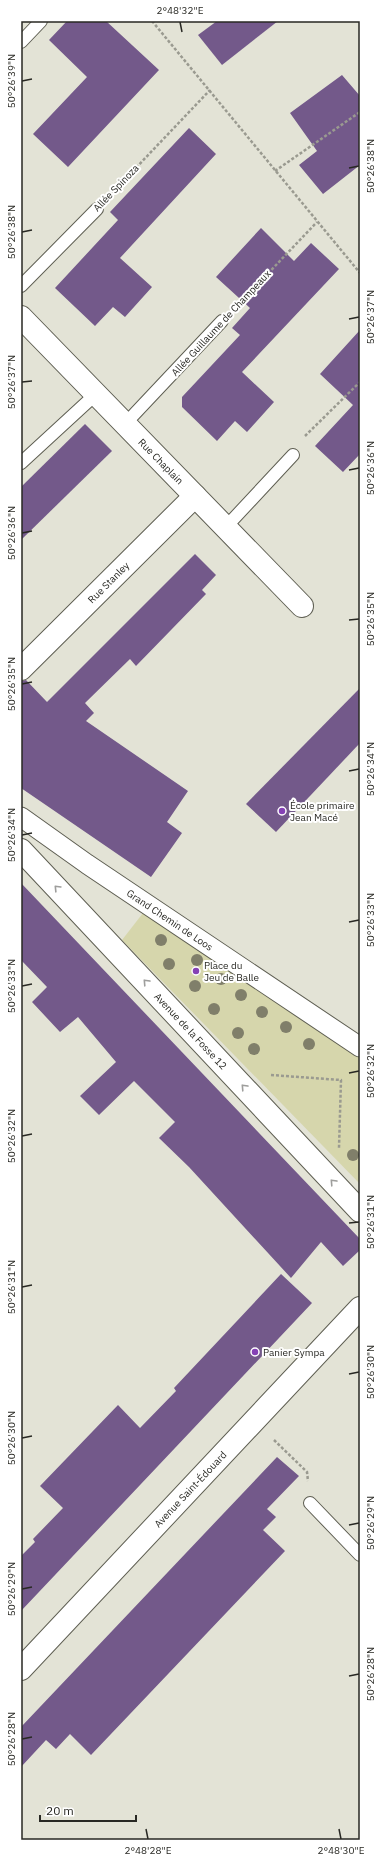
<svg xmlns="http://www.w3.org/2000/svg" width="381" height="1861" font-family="'IBM Plex Sans',sans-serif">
  <rect width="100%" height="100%" fill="#e3e3d6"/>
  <!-- green -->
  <polygon fill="#d6d6ac" points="143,913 360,1056 360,1184 122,940"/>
  <!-- building -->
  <g fill="#73598a">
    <polygon points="67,21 106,21 159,70 68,167 33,134 87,77 49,40"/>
    <polygon points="217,21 278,21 222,65 198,35"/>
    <polygon points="342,75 360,96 360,165 323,194 299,165 317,151 290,113"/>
    <polygon points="189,128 216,154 120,258 152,287 125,317 113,307 95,326 55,288 118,220 110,212"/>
    <polygon points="261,228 294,261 311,243 339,269 242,372 274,402 247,432 235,421 217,441 182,407 182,397 240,335 232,328 250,308 216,277"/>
    <polygon points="360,330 360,454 343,472 315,446 353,405 320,374"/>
    <polygon points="85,424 112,451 21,540 21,487"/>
    <polygon points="195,554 216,575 202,590 206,594 136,666 130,659 85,703 94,713 86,721 188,791 167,822 182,833 151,877 21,788 21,681 26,680 47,702"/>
    <polygon points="360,688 360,743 276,832 246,804"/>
    <polygon points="21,883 360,1239 360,1250 343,1266 321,1242 291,1278 189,1167 159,1138 175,1122 134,1081 99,1115 80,1096 116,1062 78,1017 60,1032 32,1002 47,987 21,960"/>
    <polygon points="281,1274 312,1303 21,1611 21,1556 35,1542 33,1539 63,1508 40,1486 118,1405 140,1428 176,1391 174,1388"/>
    <polygon points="277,1457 299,1476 267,1509 276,1517 263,1530 285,1551 91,1755 70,1734 56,1749 46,1740 21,1767 21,1727"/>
  </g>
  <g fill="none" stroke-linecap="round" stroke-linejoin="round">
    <!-- service casing -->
    <g stroke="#5e5e52" stroke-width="14">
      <g id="service">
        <polyline points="21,42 41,21"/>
        <polyline points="21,286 97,209"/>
        <polyline points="125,424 222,321"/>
        <polyline points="21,463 96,394"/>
        <polyline points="225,528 293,455"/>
        <polyline points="310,1503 360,1555"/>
      </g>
    </g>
    <!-- pedestrian casing -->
    <g stroke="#5e5e52" stroke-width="21">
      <g id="pedestrian">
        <path id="s1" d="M 21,817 L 87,864 L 360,1047"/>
      </g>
    </g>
    <!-- minor casing -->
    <g stroke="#5e5e52" stroke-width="24">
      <g id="minor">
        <path id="s2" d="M 21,317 L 302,606"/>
        <path id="s3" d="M 21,669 L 195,496"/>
        <path id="s4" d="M 21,850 L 360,1211"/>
        <path id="s5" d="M 21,1669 L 360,1308"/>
      </g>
    </g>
    <!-- path -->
    <g stroke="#9a9a90" stroke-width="2.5" stroke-dasharray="3 2" stroke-linecap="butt">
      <polyline points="152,21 360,273"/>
      <polyline points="275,171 360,112"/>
      <polyline points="112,193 210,90"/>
      <polyline points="237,306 317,222"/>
      <polyline points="305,436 360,382"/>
      <polyline points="271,1075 341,1080 339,1148"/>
      <polyline points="274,1440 307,1472 308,1481"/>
    </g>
    <!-- service -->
    <use href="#service" stroke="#fff" stroke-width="12"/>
    <!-- pedestrian -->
    <use href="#pedestrian" stroke="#fff" stroke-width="19"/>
    <!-- minor -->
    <use href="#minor" stroke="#fff" stroke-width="22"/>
  </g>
  <!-- trees -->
  <g fill="#807f6a">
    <circle cx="161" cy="940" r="6"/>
    <circle cx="197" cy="960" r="6"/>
    <circle cx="169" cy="964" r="6"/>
    <circle cx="221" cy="979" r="6"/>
    <circle cx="195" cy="986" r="6"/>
    <circle cx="241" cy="995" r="6"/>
    <circle cx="214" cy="1009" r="6"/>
    <circle cx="262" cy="1012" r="6"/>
    <circle cx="286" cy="1027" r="6"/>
    <circle cx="238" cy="1033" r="6"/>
    <circle cx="309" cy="1044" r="6"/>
    <circle cx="254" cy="1049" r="6"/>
    <circle cx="353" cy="1155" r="6"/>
  </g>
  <!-- one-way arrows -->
  <defs><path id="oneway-chevron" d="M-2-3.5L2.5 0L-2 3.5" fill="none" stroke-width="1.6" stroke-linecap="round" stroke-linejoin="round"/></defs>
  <g stroke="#9e9e9c">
    <use href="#oneway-chevron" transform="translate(57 888) rotate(-134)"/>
    <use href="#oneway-chevron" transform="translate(146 982) rotate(-133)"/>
    <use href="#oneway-chevron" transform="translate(244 1087) rotate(-133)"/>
    <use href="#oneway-chevron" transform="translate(333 1182) rotate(-133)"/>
  </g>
  <!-- ticks -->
  <path fill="none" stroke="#282823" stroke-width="1.5" d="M 180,22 L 182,32M 22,81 L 32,79M 349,168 L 359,166M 22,232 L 32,230M 349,319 L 359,317M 22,382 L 32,381M 349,470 L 359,468M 22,533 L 32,531M 349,620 L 359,619M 22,684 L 32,682M 349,771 L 359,769M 22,835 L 32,833M 349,922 L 359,920M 22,986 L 32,984M 349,1073 L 359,1071M 22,1136 L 32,1134M 349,1223 L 359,1222M 22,1287 L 32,1285M 349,1374 L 359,1372M 22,1438 L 32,1436M 349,1525 L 359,1523M 22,1589 L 32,1587M 349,1676 L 359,1674M 22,1739 L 32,1737M 146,1829 L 148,1839M 339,1829 L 341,1839"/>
  <!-- markers -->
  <g fill="#8541b5" stroke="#fff" stroke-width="1.5">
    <circle cx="282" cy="811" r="4"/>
    <circle cx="196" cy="971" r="4"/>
    <circle cx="255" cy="1352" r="4"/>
  </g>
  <g text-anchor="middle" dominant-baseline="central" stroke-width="4" stroke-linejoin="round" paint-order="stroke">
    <!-- street labels -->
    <g font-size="10" fill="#282823" stroke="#fff">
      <text transform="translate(116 188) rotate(-46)">Allée Spinoza</text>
      <text transform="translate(221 323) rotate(-47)">Allée Guillaume de Champeaux</text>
      <text stroke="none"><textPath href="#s2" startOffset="201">Rue Chaplain</textPath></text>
      <text stroke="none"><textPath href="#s3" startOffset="123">Rue Stanley</textPath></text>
      <text stroke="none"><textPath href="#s1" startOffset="181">Grand Chemin de Loos</textPath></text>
      <text stroke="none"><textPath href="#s4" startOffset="248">Avenue de la Fosse 12</textPath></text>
      <text stroke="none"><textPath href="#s5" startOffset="247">Avenue Saint-Édouard</textPath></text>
    </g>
    <!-- poi labels -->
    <g font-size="10" fill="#282823" stroke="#fff" text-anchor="start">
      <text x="290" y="805">École primaire<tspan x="290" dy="12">Jean Macé</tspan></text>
      <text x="204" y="965">Place du<tspan x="204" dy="12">Jeu de Balle</tspan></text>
      <text x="263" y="1352">Panier Sympa</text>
    </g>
  </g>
  <!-- border -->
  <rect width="381" height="1861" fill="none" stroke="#ffffff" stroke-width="44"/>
  <!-- scale -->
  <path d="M40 1815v6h96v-6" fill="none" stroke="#282823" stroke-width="2"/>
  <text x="46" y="1815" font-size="12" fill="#282823" stroke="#ffffff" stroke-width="3" paint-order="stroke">20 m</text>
  <rect x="22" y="22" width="337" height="1817" fill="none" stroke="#282823" stroke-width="1.5"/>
  <g font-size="10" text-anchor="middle" fill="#282823">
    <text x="180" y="14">2°48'32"E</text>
    <text transform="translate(11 81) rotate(-90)" y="4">50°26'39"N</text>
    <text transform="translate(370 166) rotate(-90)" y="4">50°26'38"N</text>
    <text transform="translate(11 232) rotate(-90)" y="4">50°26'38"N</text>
    <text transform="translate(370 317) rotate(-90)" y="4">50°26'37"N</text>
    <text transform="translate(11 382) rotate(-90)" y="4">50°26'37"N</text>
    <text transform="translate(370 468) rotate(-90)" y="4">50°26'36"N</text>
    <text transform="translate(11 533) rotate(-90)" y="4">50°26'36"N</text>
    <text transform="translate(370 619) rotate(-90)" y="4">50°26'35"N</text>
    <text transform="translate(11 684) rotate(-90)" y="4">50°26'35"N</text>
    <text transform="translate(370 769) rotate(-90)" y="4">50°26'34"N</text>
    <text transform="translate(11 835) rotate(-90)" y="4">50°26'34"N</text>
    <text transform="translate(370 920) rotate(-90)" y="4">50°26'33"N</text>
    <text transform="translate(11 986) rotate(-90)" y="4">50°26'33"N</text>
    <text transform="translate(370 1071) rotate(-90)" y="4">50°26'32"N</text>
    <text transform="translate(11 1136) rotate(-90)" y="4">50°26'32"N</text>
    <text transform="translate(370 1222) rotate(-90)" y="4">50°26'31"N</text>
    <text transform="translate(11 1287) rotate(-90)" y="4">50°26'31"N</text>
    <text transform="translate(370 1372) rotate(-90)" y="4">50°26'30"N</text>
    <text transform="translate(11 1438) rotate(-90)" y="4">50°26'30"N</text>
    <text transform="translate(370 1523) rotate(-90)" y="4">50°26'29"N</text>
    <text transform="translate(11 1589) rotate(-90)" y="4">50°26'29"N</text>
    <text transform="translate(370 1674) rotate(-90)" y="4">50°26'28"N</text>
    <text transform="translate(11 1739) rotate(-90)" y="4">50°26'28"N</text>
    <text x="148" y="1854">2°48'28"E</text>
    <text x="341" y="1854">2°48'30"E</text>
  </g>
</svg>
